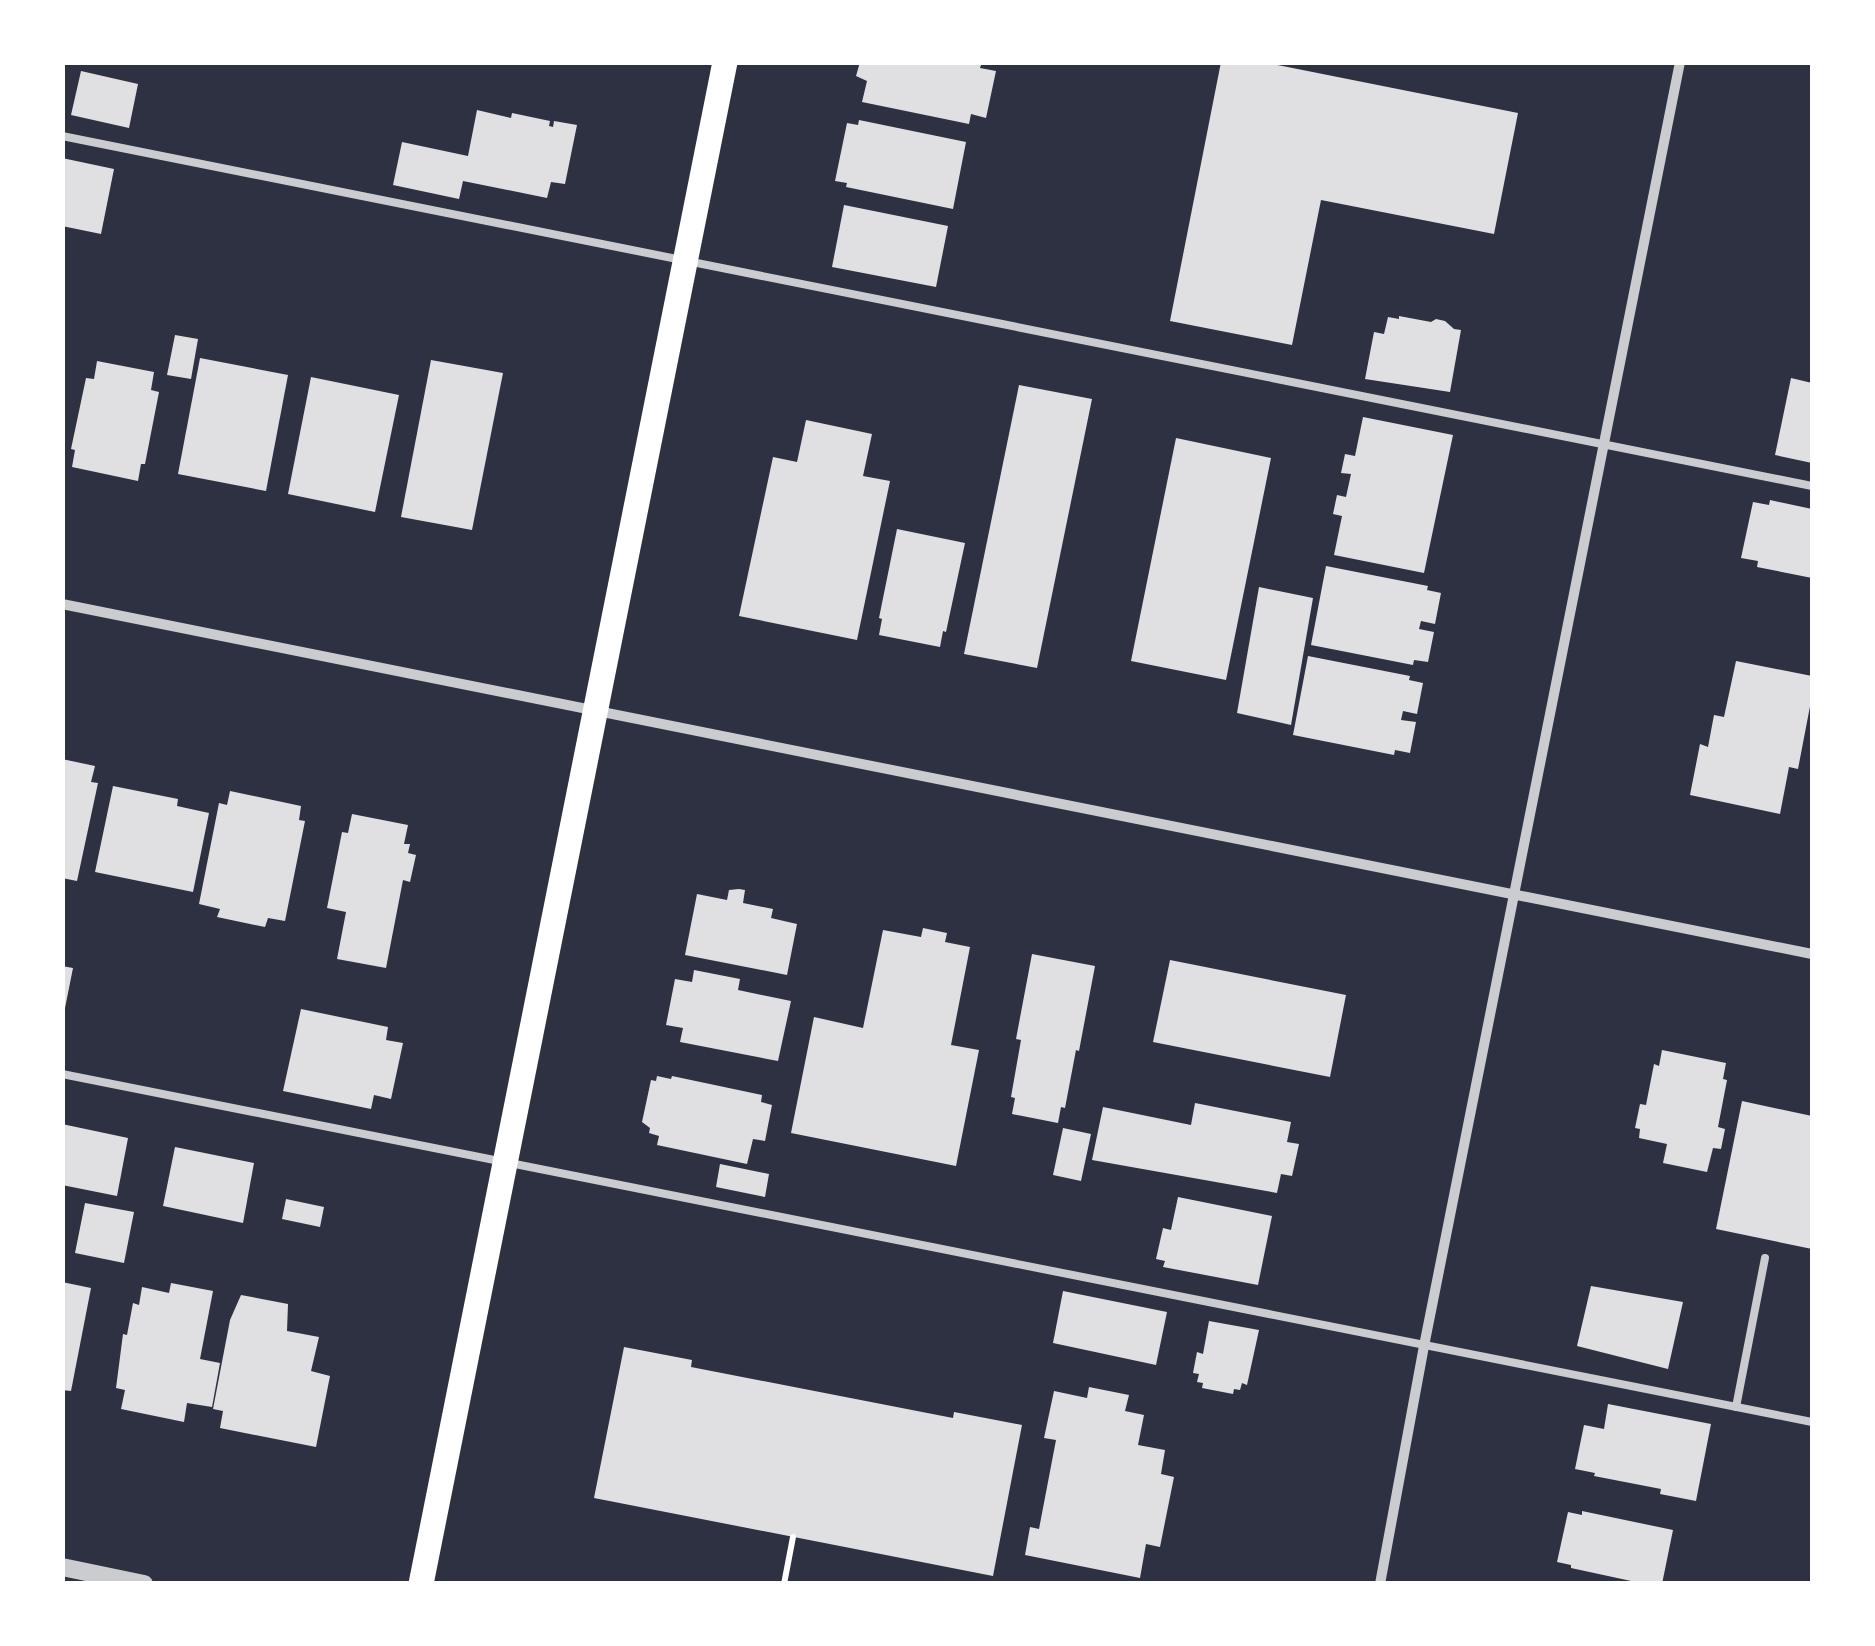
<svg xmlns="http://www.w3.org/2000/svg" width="1875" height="1646" font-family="'Exo 2',sans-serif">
  <rect width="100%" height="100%" fill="#2d3142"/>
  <!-- building -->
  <g fill="#e0e0e3">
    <polygon points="860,62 982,62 980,68 996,71 986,118 971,114 969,124 862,102 867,81 856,76"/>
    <polygon points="1221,62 1262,62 1518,113 1494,234 1321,200 1292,345 1170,321"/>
    <polygon points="81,71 138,84 129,128 71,115"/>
    <polygon points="477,110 511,118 512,113 550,121 549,126 553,127 554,121 577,125 565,184 551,182 547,198 463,181 459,199 393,185 402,142 468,156"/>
    <polygon points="859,120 966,142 953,209 846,187 847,183 835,181 847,123 858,125"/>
    <polygon points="62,158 114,169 101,234 62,226"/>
    <polygon points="844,205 948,226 936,287 832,267"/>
    <polygon points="1399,316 1431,322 1436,319 1445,321 1454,329 1461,330 1450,392 1365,379 1374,332 1384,334 1388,317 1399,319"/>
    <polygon points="175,335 198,339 191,379 167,375"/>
    <polygon points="200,358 288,375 266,491 178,474"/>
    <polygon points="431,360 503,373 472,530 401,517"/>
    <polygon points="97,361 154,372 151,390 159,392 145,464 141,464 138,481 72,467 75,450 71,449 86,378 94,379"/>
    <polygon points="311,377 399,395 375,512 288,494"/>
    <polygon points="1791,378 1812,383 1812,463 1775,455"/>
    <polygon points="1019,385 1092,399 1037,668 964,654"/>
    <polygon points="1363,417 1453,435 1424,573 1334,555 1342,516 1333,514 1337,495 1346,497 1351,474 1341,473 1345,454 1355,456"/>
    <polygon points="806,420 872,434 863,476 890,481 857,640 739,616 773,457 797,462"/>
    <polygon points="1176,438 1271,458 1226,680 1131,661"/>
    <polygon points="1770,500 1812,509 1812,578 1757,567 1758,561 1741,558 1753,502 1769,505"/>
    <polygon points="897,529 965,543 946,632 943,631 940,647 879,635 882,619 879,618"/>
    <polygon points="1326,566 1428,586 1427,590 1441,593 1435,624 1421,621 1419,629 1434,632 1428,662 1414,660 1413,665 1311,645"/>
    <polygon points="1259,587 1313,598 1291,725 1237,713"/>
    <polygon points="1308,656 1410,676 1409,680 1423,683 1417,714 1403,711 1401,720 1416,722 1410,753 1395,750 1394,755 1293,735"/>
    <polygon points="1736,661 1812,676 1812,696 1798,769 1789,767 1780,814 1690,795 1700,744 1708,747 1714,715 1724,717"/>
    <polygon points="62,759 95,766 91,782 98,783 77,881 62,878"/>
    <polygon points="113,786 178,799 177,806 209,813 193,892 95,872"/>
    <polygon points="230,791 301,806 299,820 305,821 285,921 268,918 265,927 217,917 220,909 199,904 219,803 227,805"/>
    <polygon points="352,814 408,825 404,844 410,844 408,853 416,855 410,882 403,880 386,968 337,959 346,912 327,908 342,832 348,833"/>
    <polygon points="739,889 745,890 743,903 773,909 771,918 797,924 787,975 685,955 697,894 727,900 729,890"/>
    <polygon points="923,928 947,933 945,942 970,947 951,1045 979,1050 956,1166 791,1133 814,1017 863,1028 883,930 921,937"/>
    <polygon points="1032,954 1095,966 1079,1051 1076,1050 1065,1108 1061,1107 1058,1123 1012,1114 1015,1098 1011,1097 1021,1040 1016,1039"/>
    <polygon points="1170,960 1346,995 1330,1077 1153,1042"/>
    <polygon points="62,966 73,968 64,1013 62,1012"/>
    <polygon points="694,970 740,979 738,990 791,1001 778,1061 680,1042 683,1028 666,1025 675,979 692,982"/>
    <polygon points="301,1009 388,1027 386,1040 403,1043 391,1099 374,1095 371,1109 283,1091"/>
    <polygon points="1662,1050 1726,1063 1723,1079 1727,1080 1718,1127 1725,1129 1721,1149 1713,1148 1707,1172 1663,1163 1667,1144 1639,1138 1640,1129 1635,1128 1640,1104 1646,1105 1654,1064 1659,1066"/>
    <polygon points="657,1076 671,1079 672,1076 762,1095 761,1102 772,1105 765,1141 753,1139 747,1164 657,1145 659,1136 649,1133 650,1128 642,1122 651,1080 656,1081"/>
    <polygon points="1742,1101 1812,1116 1812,1249 1716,1229"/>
    <polygon points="1195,1103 1291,1122 1287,1142 1299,1144 1292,1176 1281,1174 1277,1193 1092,1160 1103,1107 1191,1125"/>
    <polygon points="62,1124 128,1138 117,1196 62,1185"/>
    <polygon points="1063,1128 1091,1134 1081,1181 1053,1175"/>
    <polygon points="175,1147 254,1163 243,1223 163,1206"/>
    <polygon points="720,1164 769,1174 765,1197 716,1187"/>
    <polygon points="1178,1197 1272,1216 1258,1285 1163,1267 1165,1261 1156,1259 1163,1228 1171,1230"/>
    <polygon points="286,1199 324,1207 320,1227 282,1219"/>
    <polygon points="85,1203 134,1212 124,1263 75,1253"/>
    <polygon points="62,1282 91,1288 71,1391 62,1390"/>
    <polygon points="171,1283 213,1291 200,1359 220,1363 212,1407 187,1403 184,1422 121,1409 125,1390 116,1388 123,1334 127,1335 133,1303 139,1305 142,1287 169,1293"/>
    <polygon points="1591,1286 1683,1302 1668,1369 1577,1346"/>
    <polygon points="1063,1291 1167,1312 1156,1365 1053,1343"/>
    <polygon points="241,1295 288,1304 287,1331 319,1337 311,1371 330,1376 316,1447 220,1428 223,1411 213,1409 230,1320"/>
    <polygon points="1209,1321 1259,1330 1247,1385 1242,1383 1240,1390 1234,1389 1233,1394 1202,1388 1203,1383 1197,1382 1199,1374 1193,1373 1197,1352 1203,1354"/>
    <polygon points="624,1347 692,1360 691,1367 953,1418 954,1412 1022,1425 993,1576 594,1498"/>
    <polygon points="1089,1387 1129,1395 1125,1411 1144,1415 1138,1445 1165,1450 1161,1474 1174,1477 1160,1547 1146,1544 1140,1578 1025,1555 1030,1527 1039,1529 1056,1440 1044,1438 1054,1391 1087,1398"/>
    <polygon points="1608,1404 1711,1424 1696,1501 1660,1494 1661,1489 1594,1476 1595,1473 1575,1469 1584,1425 1604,1429"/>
    <polygon points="1582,1511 1673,1530 1662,1584 1645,1584 1571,1568 1571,1565 1557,1562 1568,1512 1582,1515"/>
  </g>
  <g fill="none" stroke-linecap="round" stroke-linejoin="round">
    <!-- path -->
    <polyline stroke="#fff" stroke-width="6" points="784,1584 793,1537"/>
    <!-- service -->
    <g stroke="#caccd0" stroke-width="8">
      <polyline points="62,136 1812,486"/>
      <polyline points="62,1074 1812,1422"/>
      <polyline points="1736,1407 1765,1258"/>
    </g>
    <!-- minor -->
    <g stroke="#caccd0" stroke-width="10">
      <polyline points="62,604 1812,954"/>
      <polyline points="1380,1584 1424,1346 1680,62"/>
    </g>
    <!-- tertiary -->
    <polyline stroke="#caccd0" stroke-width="18" points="62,1567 144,1584"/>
    <!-- primary -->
    <polyline stroke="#fff" stroke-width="25" points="421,1584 725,62"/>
  </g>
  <!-- border -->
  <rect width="1875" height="1646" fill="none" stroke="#ffffff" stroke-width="130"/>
</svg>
